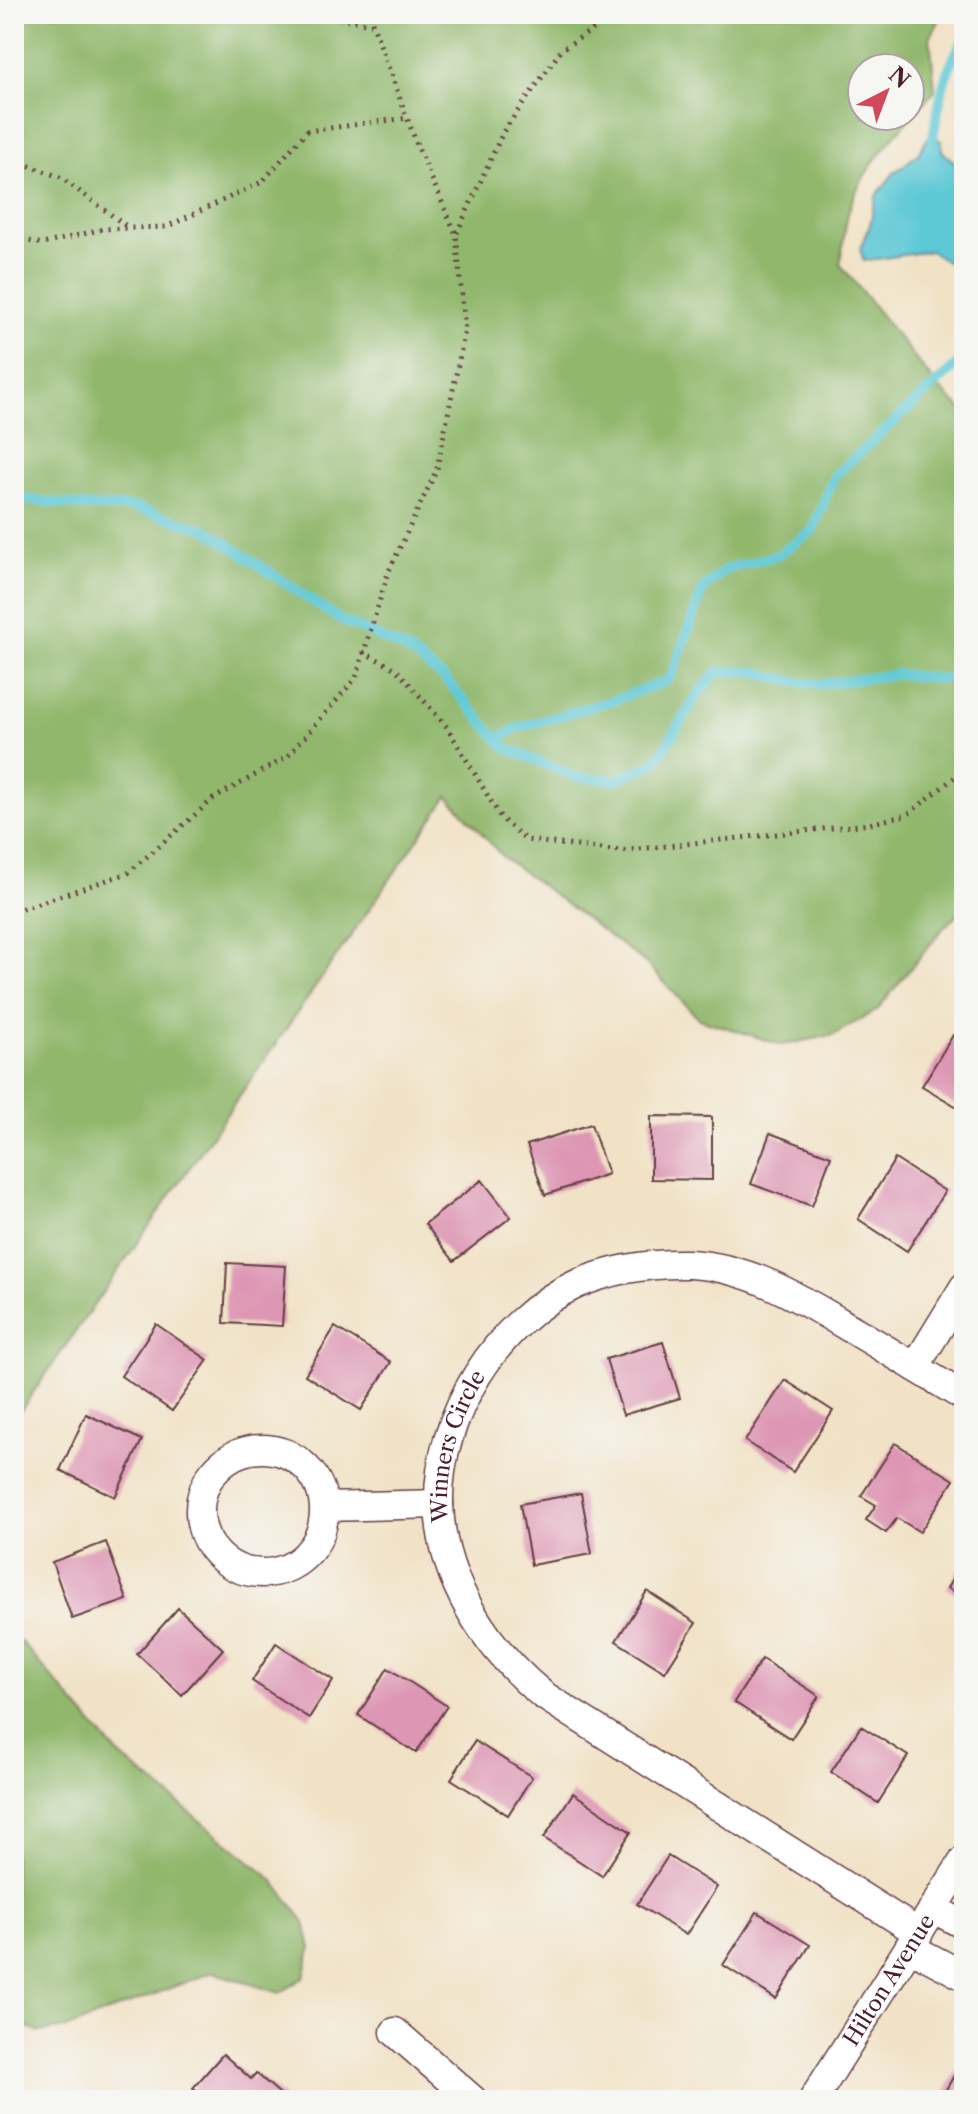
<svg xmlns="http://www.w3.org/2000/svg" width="978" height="2114" font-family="'Libre Caslon Text',serif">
  <rect width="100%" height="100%" fill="#f6f6f2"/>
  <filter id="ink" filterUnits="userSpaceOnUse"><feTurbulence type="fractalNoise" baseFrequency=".0125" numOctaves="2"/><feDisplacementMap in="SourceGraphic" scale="16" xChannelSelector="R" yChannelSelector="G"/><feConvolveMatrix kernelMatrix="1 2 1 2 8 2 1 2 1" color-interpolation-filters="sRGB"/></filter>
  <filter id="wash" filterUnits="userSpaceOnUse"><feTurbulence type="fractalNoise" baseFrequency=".006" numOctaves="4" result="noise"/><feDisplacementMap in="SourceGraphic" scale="32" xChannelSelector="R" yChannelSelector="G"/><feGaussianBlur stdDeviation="1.8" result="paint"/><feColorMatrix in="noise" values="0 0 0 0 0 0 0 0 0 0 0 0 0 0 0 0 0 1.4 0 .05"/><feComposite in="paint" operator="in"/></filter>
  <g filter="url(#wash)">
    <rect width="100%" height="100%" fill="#f1e2c6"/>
    <!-- forest -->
    <g fill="#90b76c" stroke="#6d6b4c" stroke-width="2" fill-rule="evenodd">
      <path d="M 14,14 L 943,14 L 930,38 L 935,90 C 904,127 860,166 848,214 C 844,230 843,248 840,264 L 940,389 L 964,411 L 964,909 L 944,927 L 877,1010 L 833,1035 L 782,1045 L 699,1019 L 647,964 L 503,857 L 448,796 L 14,1420 ZM 862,68 L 910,68 L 910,116 L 862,116 Z"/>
      <polygon points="14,1637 22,1643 118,1754 273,1880 305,1922 311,1949 304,1977 280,1993 212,1972 67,2028 38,2032 14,2022"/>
    </g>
    <!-- water -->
    <polygon fill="#5dc8d6" stroke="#547480" stroke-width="2" points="931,133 942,142 942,151 964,171 964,288 950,264 930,251 864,261 860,249 870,225 876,196 894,173 918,154"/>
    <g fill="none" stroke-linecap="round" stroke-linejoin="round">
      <!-- stream -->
      <g stroke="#5dc8d6" stroke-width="10">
        <path d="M 931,147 C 940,105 940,77 964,39"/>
        <polyline points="14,498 90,507 133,507 207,530 339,619 407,650 444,678 506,748 576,777 617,780 656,762 698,694 717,672 752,671 795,682 822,684 897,674 943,679 964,671"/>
        <polyline points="498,739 517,728 614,700 667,681 674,670 703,589 726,569 778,555 813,530 834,476 958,364"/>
      </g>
    </g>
    <g id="blocks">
      <!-- building -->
      <g fill="#dd96b3">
        <polygon points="953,1035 964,1041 964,1111 922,1086"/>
        <polygon points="651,1116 712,1117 712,1180 651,1179"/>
        <polygon points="591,1124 608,1174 545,1195 527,1145"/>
        <polygon points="770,1133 831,1156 812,1206 751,1184"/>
        <polygon points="895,1159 945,1191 907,1251 858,1219"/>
        <polygon points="482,1180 511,1217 454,1261 425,1224"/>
        <polygon points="227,1263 286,1266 282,1326 224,1323"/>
        <polygon points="156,1324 208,1360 172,1411 121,1376"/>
        <polygon points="335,1327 391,1362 361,1410 305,1375"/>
        <polygon points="663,1342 680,1398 623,1415 606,1359"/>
        <polygon points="785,1380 833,1411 793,1472 745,1441"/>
        <polygon points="86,1414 142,1440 115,1497 60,1470"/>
        <polygon points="895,1443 954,1480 920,1532 897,1518 886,1533 866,1520 876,1505 861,1496"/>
        <polygon points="581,1493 592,1554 531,1565 520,1504"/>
        <polygon points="106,1542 127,1600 72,1619 52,1562"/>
        <polygon points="964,1561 964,1598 947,1588"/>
        <polygon points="647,1591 696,1623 665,1672 616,1641"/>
        <polygon points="178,1608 223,1649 182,1695 137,1654"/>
        <polygon points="276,1643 333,1680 309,1718 252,1681"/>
        <polygon points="762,1659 819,1696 791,1739 734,1702"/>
        <polygon points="388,1668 447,1706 416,1753 358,1715"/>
        <polygon points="861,1726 908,1756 878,1803 831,1772"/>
        <polygon points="475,1741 532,1777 508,1815 451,1779"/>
        <polygon points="573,1793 631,1832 602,1876 544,1838"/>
        <polygon points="668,1856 717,1887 686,1935 637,1904"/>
        <polygon points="757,1912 810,1945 776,1999 723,1965"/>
        <polygon points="223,2054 251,2079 256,2073 287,2100 206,2100 193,2088"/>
        <polygon points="964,2058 964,2100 940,2100"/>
      </g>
    </g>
  </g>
  <g filter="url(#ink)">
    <use href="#blocks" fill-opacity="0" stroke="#633c42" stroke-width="2"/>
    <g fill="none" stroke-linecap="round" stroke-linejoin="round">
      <!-- street casing -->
      <g stroke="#633c42" stroke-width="31">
        <g id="street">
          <polyline points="915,1367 964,1287"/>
          <circle cx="262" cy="1511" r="62"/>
          <polyline points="325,1507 439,1504"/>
          <polyline points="934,1909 964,1925"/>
          <path id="s1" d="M 919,1933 L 543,1695 C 486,1648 441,1580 439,1504 C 437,1417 497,1320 577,1284 C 612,1269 651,1263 689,1264 C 752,1267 803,1300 855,1331 C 892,1353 928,1375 964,1397"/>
          <polyline points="909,1947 964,1976"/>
          <polyline points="395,2032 473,2100"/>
          <path id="s2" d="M 813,2100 L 964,1860"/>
        </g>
      </g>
      <!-- path -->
      <g stroke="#633c42" stroke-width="5" stroke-dasharray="2 6" stroke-linecap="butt">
        <polyline points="315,14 371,24"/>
        <polyline points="14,160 60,177 129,228"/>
        <polyline points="457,233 503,132 562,49 597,27 608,14"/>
        <polyline points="14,238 43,244 103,229 166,227 262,182 307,131 407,118"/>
        <polyline points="363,652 396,669 447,727 501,818 526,840 620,851 869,824 907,815 964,770"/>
        <polyline points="14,911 128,873 213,799 287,757 356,678 388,573 437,469 465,330 456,234 417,145 369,14"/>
      </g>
      <!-- street -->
      <use href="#street" stroke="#fff" stroke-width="28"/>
    </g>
  </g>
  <g text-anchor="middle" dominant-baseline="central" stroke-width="8" stroke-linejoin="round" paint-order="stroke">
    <!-- street labels -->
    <g font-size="22" fill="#4a1f2b" stroke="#f6f6f2">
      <text stroke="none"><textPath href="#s1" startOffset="730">Winners Circle</textPath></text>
      <text stroke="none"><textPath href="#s2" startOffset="142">Hilton Avenue</textPath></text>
    </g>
  </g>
  <!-- margin -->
  <rect width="978" height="2114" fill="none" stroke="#f6f6f2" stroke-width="48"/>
  <!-- north arrow -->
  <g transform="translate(886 92) rotate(42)"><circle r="38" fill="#f6f6f2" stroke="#b1a0a2" stroke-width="2"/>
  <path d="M0-6L14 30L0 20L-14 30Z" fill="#d1495b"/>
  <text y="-12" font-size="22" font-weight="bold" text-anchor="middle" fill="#4a1f2b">N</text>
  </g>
</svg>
